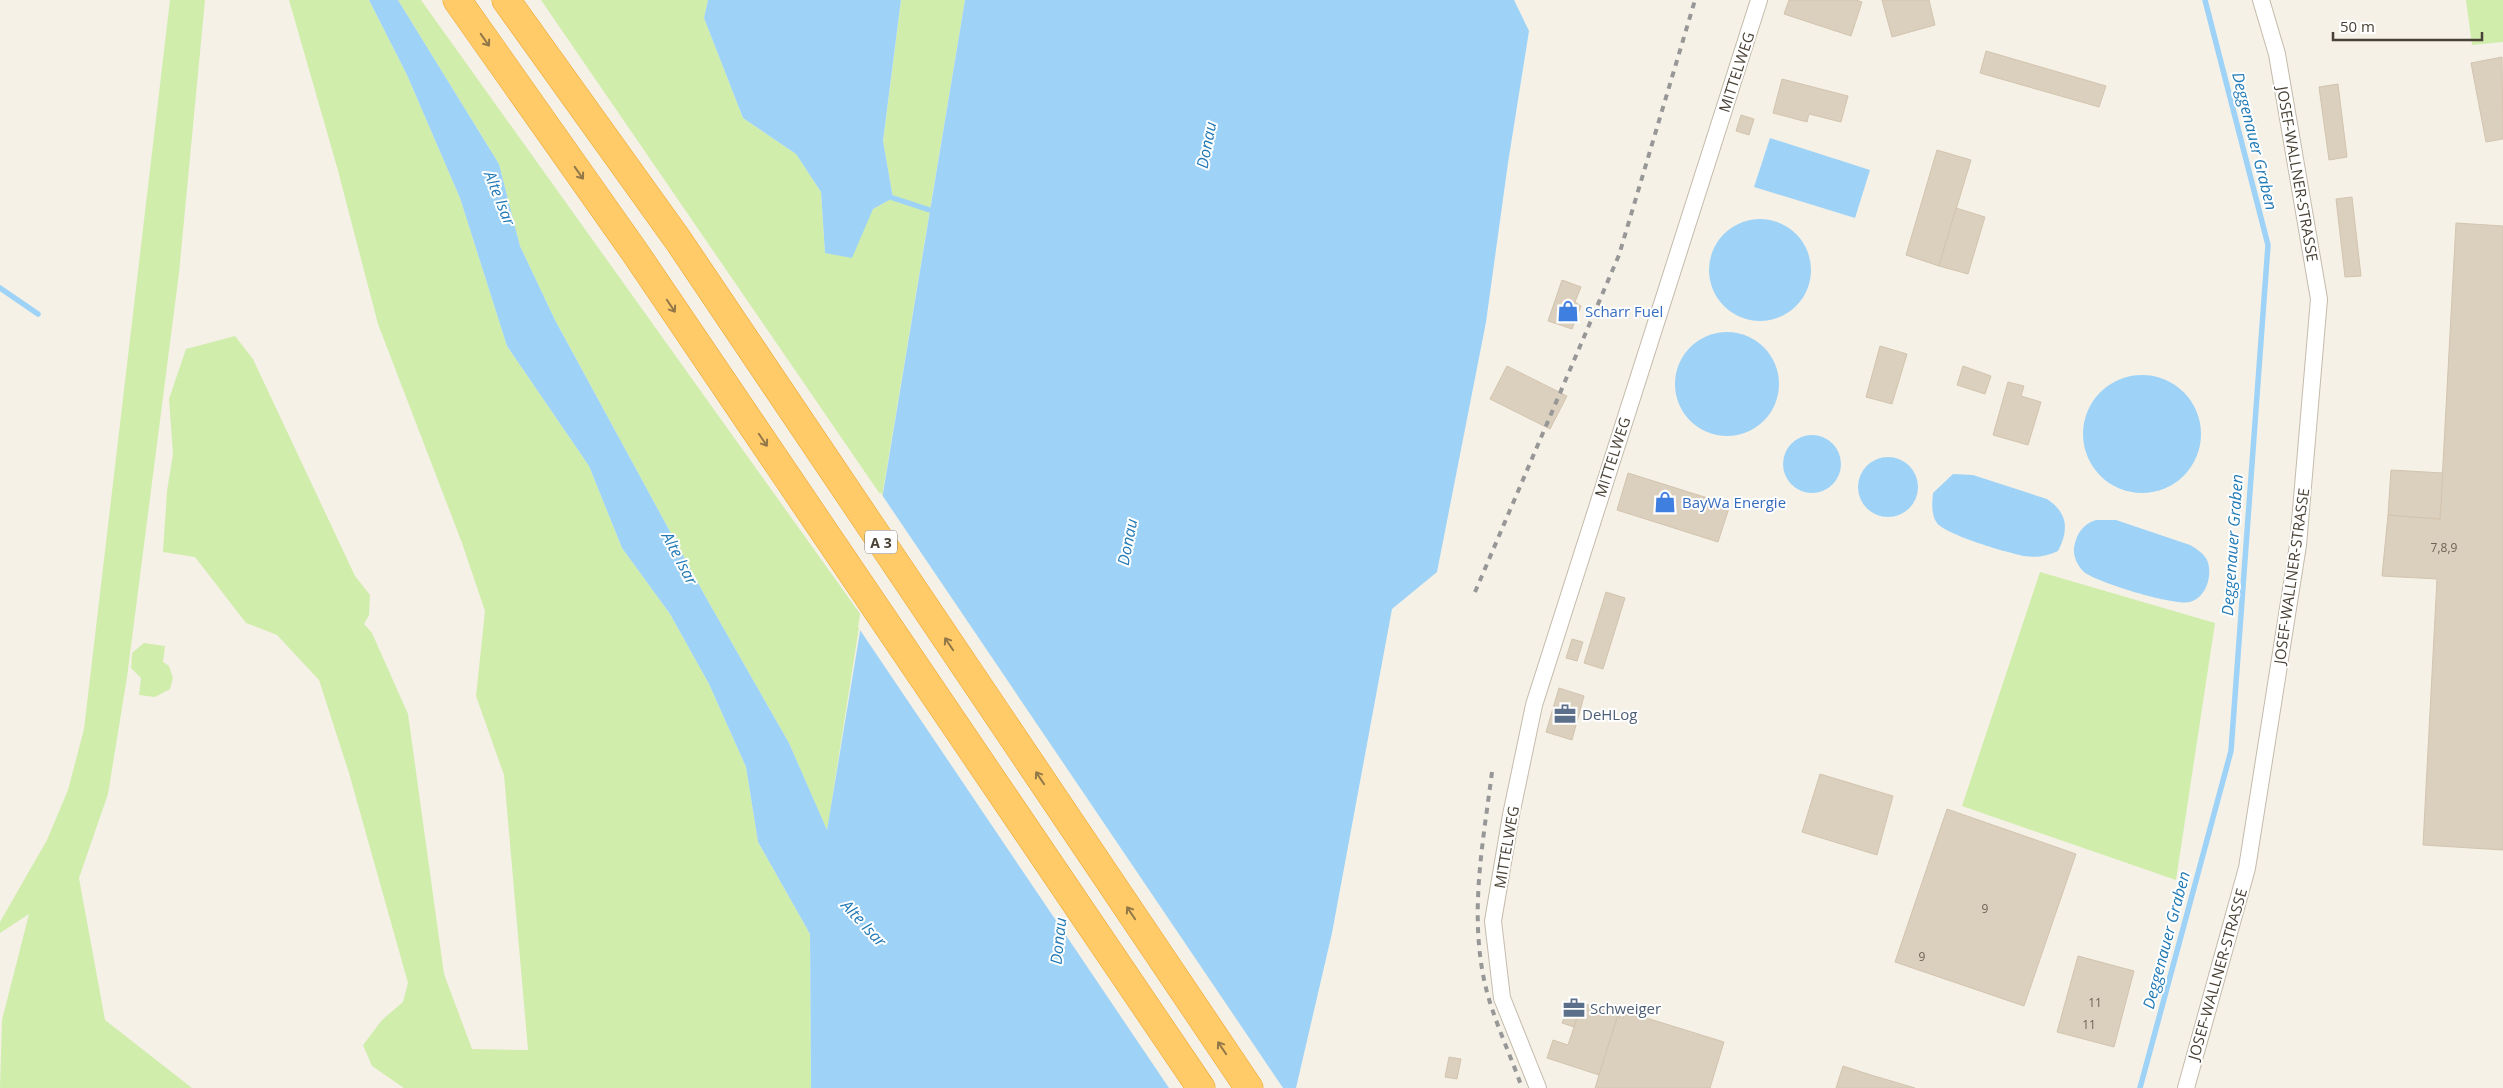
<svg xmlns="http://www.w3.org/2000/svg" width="2503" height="1088" font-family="'Open Sans',sans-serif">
  <rect width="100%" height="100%" fill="#f5f1e7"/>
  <!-- green -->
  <g fill="#d0edac">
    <polygon points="170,0 205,0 179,273 127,677 108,794 79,878 105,1020 192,1088 0,1088 2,1020 29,914 0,933 0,922 47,840 68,790 84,729"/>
    <polygon points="289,0 369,0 407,75 460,198 507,346 589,466 622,548 670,614 709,684 746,767 758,842 810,934 811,1088 404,1088 372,1066 363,1045 382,1020 403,1002 408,983 349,773 319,680 277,635 246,623 195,557 163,552 167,491 173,454 169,399 186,349 235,336 253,359 355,576 370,595 369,615 364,624 372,633 408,714 444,974 472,1049 528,1050 504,775 476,696 485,611 462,543 378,324 337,167"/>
    <polygon points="398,0 421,0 861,615 827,831 789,743 704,594 555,320 520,246 499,164"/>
    <polygon points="541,0 708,0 704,18 743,118 796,154 821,192 825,253 873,209 893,198 883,142 901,0 965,0 882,497"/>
    <polygon points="2466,0 2503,0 2503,42 2472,45"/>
    <polygon points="2040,572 2215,623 2176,880 1962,806"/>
    <polygon points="144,643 165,646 163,662 169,666 173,678 170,689 155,697 139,695 141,678 131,668 132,653"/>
  </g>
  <!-- water -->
  <g fill="#9ed3f7">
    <polygon points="369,0 398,0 499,164 520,246 555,320 704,594 789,743 827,830 965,0 1514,0 1529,31 1508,163 1486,322 1437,572 1392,609 1332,933 1296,1088 811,1088 810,934 758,842 746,767 709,684 670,614 622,548 589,466 507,346 460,198 407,75"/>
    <polygon points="708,0 901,0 883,141 893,198 873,209 852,258 825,253 821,192 796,154 743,118 704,18"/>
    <polygon points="1770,138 1870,170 1855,218 1754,187"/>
    <circle cx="1760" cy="270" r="51"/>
    <circle cx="1727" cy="384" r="52"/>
    <circle cx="2142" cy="434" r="59"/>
    <circle cx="1812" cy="464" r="29"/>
    <circle cx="1888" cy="487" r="30"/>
    <path d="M 1953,474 L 1973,475 L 2047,499 C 2068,513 2069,530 2058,551 C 2047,556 2037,558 2024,556 C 2008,553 1946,535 1937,523 C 1931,515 1932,503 1933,493 Z"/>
    <path d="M 2096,520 L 2116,520 L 2190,545 C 2197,549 2203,553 2207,560 C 2213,574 2207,597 2190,602 C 2174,606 2098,583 2084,572 C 2078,567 2073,556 2074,548 C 2076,534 2083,524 2096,520 Z"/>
  </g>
  <!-- pier -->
  <polygon fill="#f5f1e7" points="880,492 1283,1088 1169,1088 858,627"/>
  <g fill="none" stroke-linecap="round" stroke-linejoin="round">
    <!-- stream -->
    <g stroke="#9ed3f7" stroke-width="5.5">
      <polyline points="893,198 936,212"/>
      <polyline points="0,288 38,314"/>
      <polyline points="2140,1088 2231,751 2268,245 2205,0"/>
    </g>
  </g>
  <!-- building -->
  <g fill="#dbcfbe" stroke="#d3c4ae">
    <polygon points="1789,0 1856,0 1862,2 1851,36 1784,14"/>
    <polygon points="1882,0 1929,0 1935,25 1892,37"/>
    <polygon points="1986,51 2106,86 2099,107 1980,73"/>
    <polygon points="2502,57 2503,139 2486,142 2471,63"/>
    <polygon points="1782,79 1848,96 1841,122 1809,114 1807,122 1773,113"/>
    <polygon points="2338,84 2347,157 2329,160 2319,87"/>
    <polygon points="1741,115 1754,119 1749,135 1736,131"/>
    <polygon points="1937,150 1971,160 1939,266 1906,255"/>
    <polygon points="2352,197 2361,276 2345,277 2336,199"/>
    <polygon points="1956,208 1985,217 1968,274 1939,266"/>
    <polygon points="2456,223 2503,226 2503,850 2423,845 2437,579 2382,576 2388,515 2440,519"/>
    <polygon points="1562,280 1581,287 1575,302 1581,306 1572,329 1548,321"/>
    <polygon points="1880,346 1907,354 1892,404 1866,397"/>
    <polygon points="1507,366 1567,396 1550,429 1490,399"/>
    <polygon points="1963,366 1991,376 1985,394 1957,385"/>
    <polygon points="2008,382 2024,386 2021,396 2041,402 2028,445 1993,435"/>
    <polygon points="2391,470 2443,473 2440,519 2388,515"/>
    <polygon points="1628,473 1730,505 1718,542 1617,510"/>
    <polygon points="1606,592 1625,598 1603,669 1584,663"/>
    <polygon points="1572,639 1583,642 1577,661 1566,658"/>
    <polygon points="1559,688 1584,696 1572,740 1546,732"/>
    <polygon points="1820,774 1893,796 1877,855 1802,832"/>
    <polygon points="1947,809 2076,854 2024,1006 1895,962"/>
    <polygon points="2078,956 2134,971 2114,1047 2057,1032"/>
    <polygon points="1570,1001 1581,1005 1574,1027 1562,1023"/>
    <polygon points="1582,1003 1618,1015 1599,1075 1547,1058 1553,1040 1568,1045"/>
    <polygon points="1624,1011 1724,1042 1710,1088 1595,1088 1618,1015 1623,1018"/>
    <polygon points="1449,1057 1461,1059 1457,1079 1445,1077"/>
    <polygon points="1843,1066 1871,1075 1915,1088 1836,1088"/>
  </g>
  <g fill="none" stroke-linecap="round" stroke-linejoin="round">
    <!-- street casing -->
    <g stroke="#c4bbab" stroke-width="18">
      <g id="street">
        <polyline points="1538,1088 1502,998 1493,921 1511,815 1534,705 1759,0"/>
        <polyline points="2186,1088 2247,868 2298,545 2319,299 2277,54 2261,0"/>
      </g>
    </g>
    <!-- highway casing -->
    <g stroke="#eca32a" stroke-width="29">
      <g id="highway">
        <polyline points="457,0 634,251 1201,1088"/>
        <polyline points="506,0 678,240 1249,1088"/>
      </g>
    </g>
    <!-- street -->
    <use href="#street" stroke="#fff" stroke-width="16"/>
    <!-- highway -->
    <use href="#highway" stroke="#ffcb68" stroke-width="28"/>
    <!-- rail -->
    <g stroke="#979797" stroke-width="4" stroke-dasharray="6 6" stroke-linecap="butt">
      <polyline points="1475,592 1619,255 1695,0"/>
      <path d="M 1492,772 C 1483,843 1469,913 1485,984 C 1492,1016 1511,1056 1522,1088"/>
    </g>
  </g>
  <!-- one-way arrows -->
  <defs><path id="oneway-shaft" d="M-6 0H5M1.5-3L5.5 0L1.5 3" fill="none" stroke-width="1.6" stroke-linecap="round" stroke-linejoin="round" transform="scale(1.25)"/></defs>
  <g stroke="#927849">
    <use href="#oneway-shaft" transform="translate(485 40) rotate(55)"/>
    <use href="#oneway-shaft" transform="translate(579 173) rotate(55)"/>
    <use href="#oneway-shaft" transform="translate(671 306) rotate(56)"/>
    <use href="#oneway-shaft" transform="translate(763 440) rotate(56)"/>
    <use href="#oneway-shaft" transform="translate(949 644) rotate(-124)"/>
    <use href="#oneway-shaft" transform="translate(1040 778) rotate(-124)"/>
    <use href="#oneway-shaft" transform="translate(1131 913) rotate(-124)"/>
    <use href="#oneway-shaft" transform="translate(1222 1048) rotate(-124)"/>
  </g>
  <!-- icons -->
  <defs>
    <g id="shop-bare" transform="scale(1.725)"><path d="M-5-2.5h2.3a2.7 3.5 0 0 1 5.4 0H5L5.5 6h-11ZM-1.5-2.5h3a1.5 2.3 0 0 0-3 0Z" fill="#3f7fe0" stroke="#fff" stroke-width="2.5" paint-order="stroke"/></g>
    <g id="office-bare" transform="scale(1.725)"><path d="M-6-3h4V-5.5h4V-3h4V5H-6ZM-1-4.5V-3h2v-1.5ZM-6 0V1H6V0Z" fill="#5c6f8a" stroke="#fff" stroke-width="2.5" paint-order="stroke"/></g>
  </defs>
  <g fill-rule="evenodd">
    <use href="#shop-bare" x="1568" y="311"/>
    <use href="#shop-bare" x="1665" y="502"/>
    <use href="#office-bare" x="1565" y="714"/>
    <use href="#office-bare" x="1574" y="1008"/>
  </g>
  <g text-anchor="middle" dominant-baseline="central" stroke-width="4" stroke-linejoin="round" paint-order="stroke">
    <!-- number labels -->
    <g font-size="12" fill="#6e6457">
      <text x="2444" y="547">7,8,9</text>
      <text x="1985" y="908">9</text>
      <text x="1922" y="956">9</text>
      <text x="2095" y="1002">11</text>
      <text x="2089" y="1024">11</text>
    </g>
    <!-- shield labels -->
    <rect fill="#fff" stroke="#807a72" stroke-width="1" x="865" y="530.5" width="32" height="23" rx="4"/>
    <g font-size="14" font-weight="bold" fill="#494135">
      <text x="881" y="542">A 3</text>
    </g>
    <!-- street labels -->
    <g font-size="15" fill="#494135" stroke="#fff">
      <text transform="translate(1736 72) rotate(-72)">MITTELWEG</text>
      <text transform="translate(2298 174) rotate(80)">JOSEF-WALLNER-STRASSE</text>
      <text transform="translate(1612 457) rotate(-72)">MITTELWEG</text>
      <text transform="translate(2291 576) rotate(-82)">JOSEF-WALLNER-STRASSE</text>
      <text transform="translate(1506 847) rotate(-80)">MITTELWEG</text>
      <text transform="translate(2217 974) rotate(-74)">JOSEF-WALLNER-STRASSE</text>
    </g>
    <!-- shop labels -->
    <g font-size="15" fill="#366cbe" stroke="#fff" text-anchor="start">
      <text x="1585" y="311">Scharr Fuel</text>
      <text x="1682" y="502">BayWa Energie</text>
    </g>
    <!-- service labels -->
    <g font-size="15" fill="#4e5e75" stroke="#fff" text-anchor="start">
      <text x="1582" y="714">DeHLog</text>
      <text x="1590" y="1008">Schweiger</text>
    </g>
    <!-- water labels -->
    <g font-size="16" font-style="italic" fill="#227ab6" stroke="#fff">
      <text transform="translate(2255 141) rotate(76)">Deggenauer Graben</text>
      <text transform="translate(1206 145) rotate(-79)">Donau</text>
      <text transform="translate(500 198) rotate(68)">Alte Isar</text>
      <text transform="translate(1127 542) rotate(-79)">Donau</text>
      <text transform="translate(2232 545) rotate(-86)">Deggenauer Graben</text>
      <text transform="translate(680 558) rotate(62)">Alte Isar</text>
      <text transform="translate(864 923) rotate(47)">Alte Isar</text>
      <text transform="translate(2166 940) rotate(-75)">Deggenauer Graben</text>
      <text transform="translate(1058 941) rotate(-84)">Donau</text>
    </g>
  </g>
  <!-- scale -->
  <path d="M2333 32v8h149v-8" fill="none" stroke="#494135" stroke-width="2.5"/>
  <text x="2340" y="32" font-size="15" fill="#494135" stroke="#ffffff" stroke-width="4" paint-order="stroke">50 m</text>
</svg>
